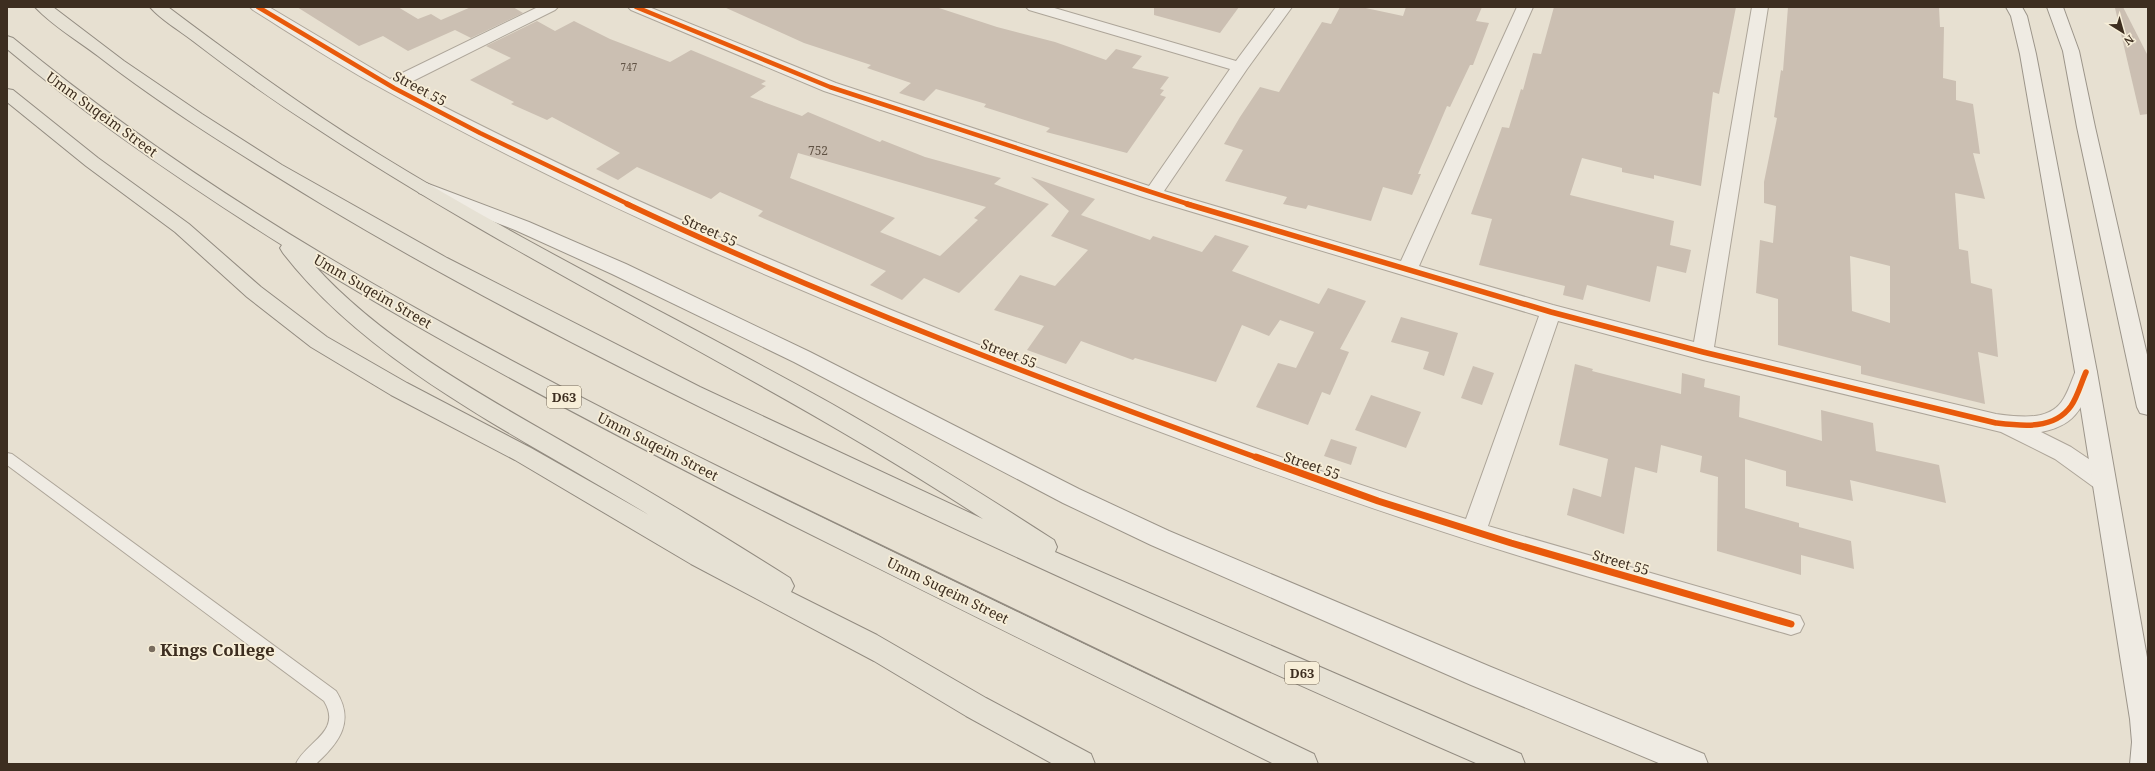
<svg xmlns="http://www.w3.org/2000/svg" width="2155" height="771" font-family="'Noto Serif',serif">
  <rect width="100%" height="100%" fill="#e7e0d1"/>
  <!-- building -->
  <g fill="#cbbfb2" fill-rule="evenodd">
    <polygon points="297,7 398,7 418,19 431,14 441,20 471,7 513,7 523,13 471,38 455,30 408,51 383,36 359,46"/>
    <polygon points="724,7 936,7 997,27 1055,42 1106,60 1116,49 1142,56 1132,68 1169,77 1160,89 1164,90 1160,95 1166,97 1127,153 1046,132 1050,128 984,107 986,104 936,89 924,101 899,93 911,83 867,68 871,65 804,43"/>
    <polygon points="1154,7 1239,7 1220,33 1154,15"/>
    <polygon points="1340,7 1361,7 1403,16 1406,7 1482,7 1476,21 1489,23 1473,65 1470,65 1450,107 1447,106 1418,174 1421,174 1412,195 1383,187 1371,221 1308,205 1306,209 1283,204 1287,197 1225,181 1243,150 1224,144 1240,117 1260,87 1279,92 1322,22 1331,24"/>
    <polygon points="1554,7 1736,7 1719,94 1713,92 1701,186 1654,175 1654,179 1622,172 1622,168 1582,158 1570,195 1674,221 1670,245 1691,250 1686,273 1657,266 1650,302 1587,285 1583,300 1563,295 1565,286 1479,265 1492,219 1471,214 1502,127 1509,128 1521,89 1523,90 1533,53 1541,54"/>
    <path d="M 1788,7 L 1939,7 L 1940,27 L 1944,27 L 1943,78 L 1956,81 L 1956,100 L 1973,104 L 1980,154 L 1973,153 L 1985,199 L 1955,193 L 1959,249 L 1968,251 L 1971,283 L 1992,289 L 1998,357 L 1978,352 L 1985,404 L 1861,374 L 1861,366 L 1778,345 L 1778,299 L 1756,293 L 1760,240 L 1773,243 L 1776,206 L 1764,203 L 1764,182 L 1777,118 L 1774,117 L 1781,70 L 1783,71 ZM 1850,256 L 1890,266 L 1890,323 L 1852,311 Z"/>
    <polygon points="2123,7 2148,56 2148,114 2140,115 2115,8"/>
    <path d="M 537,21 L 555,31 L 574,21 L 610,39 L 670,62 L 691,50 L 766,81 L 761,84 L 766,86 L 750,97 L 802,116 L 808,112 L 880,142 L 882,140 L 925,157 L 1001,178 L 994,184 L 1049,204 L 959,293 L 924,278 L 902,300 L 870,285 L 886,271 L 758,216 L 763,211 L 720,192 L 711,199 L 637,167 L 618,180 L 596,169 L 620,153 L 552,117 L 547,120 L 511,104 L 514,102 L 470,80 L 511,58 L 486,46 ZM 798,153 L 986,207 L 974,218 L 978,220 L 940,256 L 880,232 L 895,218 L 790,178 Z"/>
    <polygon points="1031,177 1095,199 1081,215 1150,240 1153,236 1202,252 1215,235 1249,246 1232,271 1319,304 1328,288 1366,301 1340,349 1349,352 1330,395 1322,392 1308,425 1256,407 1278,363 1296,368 1314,332 1280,320 1269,336 1242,325 1216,382 1135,358 1133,360 1081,341 1066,364 1027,350 1044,326 994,310 1020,275 1055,286 1088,250 1051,236 1069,211"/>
    <polygon points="1401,317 1458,333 1444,376 1423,369 1429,352 1391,342"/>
    <polygon points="1575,364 1593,369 1592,371 1681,394 1682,373 1705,379 1704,387 1740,396 1739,417 1822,441 1821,410 1873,423 1876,451 1939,465 1946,503 1850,480 1853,501 1786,486 1786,471 1745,459 1745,508 1799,523 1799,527 1851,541 1854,569 1801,555 1801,575 1717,551 1718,477 1700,472 1702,456 1661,445 1657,473 1635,467 1624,534 1567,515 1573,488 1601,497 1608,459 1559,445"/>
    <polygon points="1473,366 1494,373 1482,405 1461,398"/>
    <polygon points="1371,395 1421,412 1406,448 1355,430"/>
    <polygon points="1331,439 1357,447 1351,465 1324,456"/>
  </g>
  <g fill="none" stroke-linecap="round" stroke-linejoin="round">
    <!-- lane casing -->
    <g stroke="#ada599" stroke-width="2">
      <path id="lane" d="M 7,453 L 12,454 L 336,691 C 355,721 340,742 316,764 L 296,764 C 305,742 343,732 324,701 L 7,465 Z"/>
    </g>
    <!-- street casing -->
    <g stroke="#ada599" stroke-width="2">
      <path id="street" d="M 250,7 L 269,7 L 390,79 L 538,7 L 558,7 L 555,10 L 403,86 C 648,213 901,319 1161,414 C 1262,451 1363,487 1466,519 L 1539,316 L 1146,198 L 824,91 L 631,10 L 628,7 L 649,7 L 836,83 L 1149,186 L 1230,69 L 1029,10 L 1026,7 L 1051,7 L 1236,61 L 1276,7 L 1292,7 L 1247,69 L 1164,191 L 1401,261 L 1517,7 L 1533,7 L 1419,266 L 1553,305 L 1694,342 L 1752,7 L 1768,7 L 1714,347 L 1996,414 C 2019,417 2051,422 2064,398 C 2070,388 2073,376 2078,366 L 2086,364 L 2094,366 L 2097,372 C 2083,404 2079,425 2041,432 L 2071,447 L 2111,474 L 2115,481 L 2111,488 L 2103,490 L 2095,488 L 2055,459 L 2001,432 L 1703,360 L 1558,321 L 1488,526 L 1800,616 L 1804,624 L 1800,632 L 1791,635 C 1697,608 1603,582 1510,553 C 1358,506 1209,451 1060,394 C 826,304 593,206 374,84 C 333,61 293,35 253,10 Z"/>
    </g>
    <!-- secondary casing -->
    <g stroke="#9c958a" stroke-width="2">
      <g id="secondary">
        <polygon points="2006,7 2022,7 2027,16 2036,54 2097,372 2148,663 2148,764 2130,764 2132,742 2130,719 2075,372 2020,54 2011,16"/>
        <polygon points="2047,7 2063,7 2079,51 2095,127 2148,359 2148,415 2140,413 2137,407 2077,127 2063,51"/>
        <polygon points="426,183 529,222 626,264 810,352 1079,489 1169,531 1491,667 1704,754 1708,764 1661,764 1471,685 1151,545 1063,503 794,362 612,274 515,230 419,193 417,189 419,185"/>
      </g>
    </g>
    <!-- primary casing -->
    <g stroke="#928b80" stroke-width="2">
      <g id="primary">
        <path d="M 35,7 L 53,7 L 124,61 L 202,114 L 282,165 L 447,258 L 700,387 L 983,519 C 767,377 529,269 313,126 C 271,99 232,71 193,41 C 179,30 161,20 150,7 L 168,7 C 236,58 304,108 377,153 C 524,244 681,320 832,404 C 908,447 981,493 1054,540 L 1057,547 L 1055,552 L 1521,754 L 1525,764 L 1478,764 L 1430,743 C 1212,646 994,549 780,446 C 625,371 470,293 323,205 C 246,158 169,111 98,56 C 77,40 53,26 35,7 Z"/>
        <path d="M 7,36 L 13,38 C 226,214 474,345 721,468 C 918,565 1116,660 1314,754 L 1318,764 L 1274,764 C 1112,684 949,604 788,523 C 628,442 468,359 315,266 C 388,347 500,405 593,459 C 660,497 725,537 790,578 L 794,586 L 791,592 L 877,635 L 986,698 L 1091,754 L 1095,764 L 1053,764 L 966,716 L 874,661 L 691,564 L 515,460 L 391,395 L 311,347 L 247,297 L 175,232 L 86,166 L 7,102 L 7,89 L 13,90 L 98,158 L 189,224 L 261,287 L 327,337 L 407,383 L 531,448 L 649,515 C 527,440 372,368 283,253 L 280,248 L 282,245 C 187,185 94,122 7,49 Z"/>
      </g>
    </g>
    <!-- lane -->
    <use href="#lane" fill="#efebe3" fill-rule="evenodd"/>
    <!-- street -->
    <use href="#street" fill="#efebe3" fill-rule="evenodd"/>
    <!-- secondary -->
    <use href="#secondary" fill="#efebe3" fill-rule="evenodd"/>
    <!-- primary -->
    <use href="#primary" fill="#e6e1d4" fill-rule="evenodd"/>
    <!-- cycleway-far2 casing -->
    <g stroke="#f7eed8" stroke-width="6">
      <g id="cycleway-far2">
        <polyline points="258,7 394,88 480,133 630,205"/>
        <polyline points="636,7 830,87 1191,205"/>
      </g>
    </g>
    <!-- cycleway-far1 casing -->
    <g stroke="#f7eed8" stroke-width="8">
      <g id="cycleway-far1">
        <path d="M 627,204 C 833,301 1045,381 1258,458"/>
        <path d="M 1187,204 L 1551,312 L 1703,352 L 1996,423 C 2022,426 2054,430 2071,406 C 2078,396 2081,383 2086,372"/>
      </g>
    </g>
    <!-- cycleway casing -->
    <g stroke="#f7eed8" stroke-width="10">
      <polyline id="cycleway" points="1256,457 1378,501 1511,543 1791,624"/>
    </g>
    <!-- cycleway-far2 -->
    <use href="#cycleway-far2" stroke="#e8590c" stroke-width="4.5"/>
    <!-- cycleway-far1 -->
    <use href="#cycleway-far1" stroke="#e8590c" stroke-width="5.5"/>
    <!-- cycleway -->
    <use href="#cycleway" stroke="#e8590c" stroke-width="7"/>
  </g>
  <!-- markers -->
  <circle fill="#786c5e" stroke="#f7eed8" stroke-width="1.5" cx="152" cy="649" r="4"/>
  <g text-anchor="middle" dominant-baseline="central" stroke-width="3.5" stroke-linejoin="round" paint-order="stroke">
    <!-- far-number labels -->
    <g font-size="10" fill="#605244">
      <text x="629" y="67">747</text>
    </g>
    <!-- number labels -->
    <g font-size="12" fill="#605244">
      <text x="818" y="150">752</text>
    </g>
    <!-- shield labels -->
    <g fill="#f7eed8" stroke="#756857" stroke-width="1">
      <rect x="547" y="386" width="34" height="22" rx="3"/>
      <rect x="1285" y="662" width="34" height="22" rx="3"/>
    </g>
    <g font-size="13" font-weight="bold" fill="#3d2e20">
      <text x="564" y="397">D63</text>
      <text x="1302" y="673">D63</text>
    </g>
    <!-- street labels -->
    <g font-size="14" fill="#3d2e20" stroke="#f7eed8">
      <text transform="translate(420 88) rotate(28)">Street 55</text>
      <text transform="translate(102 114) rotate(36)">Umm Suqeim Street</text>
      <text transform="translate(710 230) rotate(24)">Street 55</text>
      <text transform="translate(373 291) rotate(30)">Umm Suqeim Street</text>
      <text transform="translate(1009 353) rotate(21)">Street 55</text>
      <text transform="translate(658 446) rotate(27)">Umm Suqeim Street</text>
      <text transform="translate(1312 465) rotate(19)">Street 55</text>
      <text transform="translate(1621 562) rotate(16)">Street 55</text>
      <text transform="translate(948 590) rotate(26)">Umm Suqeim Street</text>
    </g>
    <!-- near-poi labels -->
    <g font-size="17" font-weight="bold" fill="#3d2e20" stroke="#f7eed8" text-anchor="start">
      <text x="160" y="649">Kings College</text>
    </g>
  </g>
  <!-- border -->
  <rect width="2155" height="771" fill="none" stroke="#3d2e20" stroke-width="16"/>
  <!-- north arrow -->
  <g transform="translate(2123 32) rotate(143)" stroke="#f7eed8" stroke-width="3" paint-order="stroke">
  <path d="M0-3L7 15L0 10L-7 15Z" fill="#3d2e20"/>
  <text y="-6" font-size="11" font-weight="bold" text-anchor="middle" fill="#3d2e20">N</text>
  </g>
</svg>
